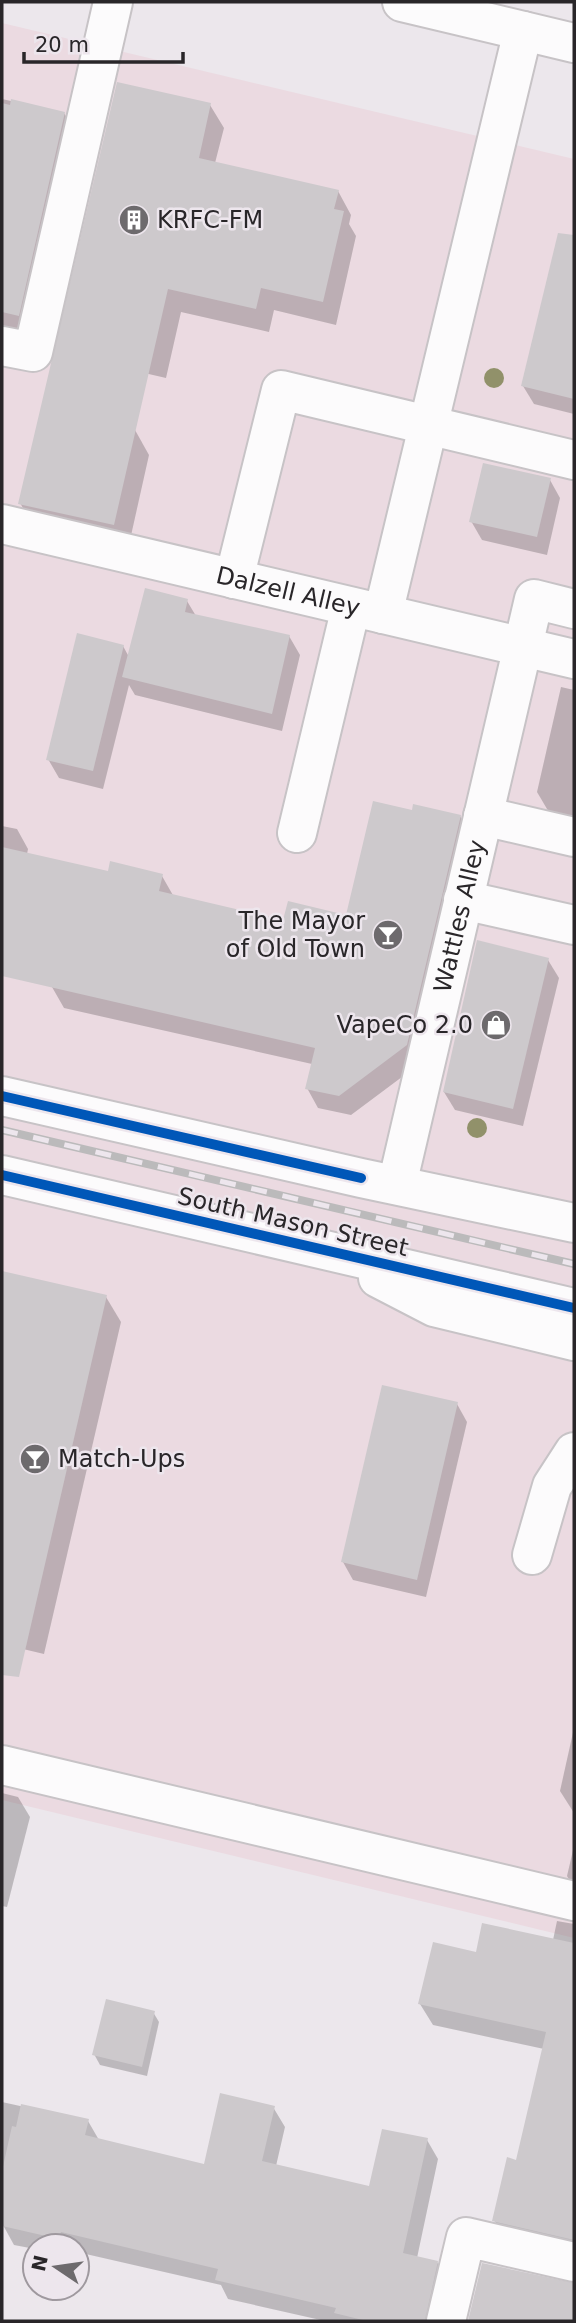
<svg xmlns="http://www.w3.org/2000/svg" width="576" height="2323" font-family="'DejaVu Sans',sans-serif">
  <rect width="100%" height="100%" fill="#ece7ec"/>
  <!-- commercial -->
  <polygon fill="#ebdae1" points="2,23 574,159 574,1938 2,1800"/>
  <!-- shadow -->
  <g fill="#0003">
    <polygon points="2,99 64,113 77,135 29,345 2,339"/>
    <polygon points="210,105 224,128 215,163 338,191 351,215 349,224 356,236 336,325 274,310 269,332 181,312 166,378 75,357"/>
    <polygon points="552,265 574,270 574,414 534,404 523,386"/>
    <polygon points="135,430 149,455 128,549 35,528 20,503"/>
    <polygon points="550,480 560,498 547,555 482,540 471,521"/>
    <polygon points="187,601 196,616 289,636 300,655 282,731 135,695 129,685 103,789 59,778 48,759 123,646 129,657"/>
    <polygon points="561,687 574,690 574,820 550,814 537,792"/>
    <polygon points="413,812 460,816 472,837 418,1065 351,1115 318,1108 307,1088 312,1064 64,1008 52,987 53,984 2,972 2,826 17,829 28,849 27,854 109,873 162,876 174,897 285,922 347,917"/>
    <polygon points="548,960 559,978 523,1126 455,1110 444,1092"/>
    <polygon points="2,1273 106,1297 121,1322 44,1654 2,1644"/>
    <polygon points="457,1404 467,1422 426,1597 353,1580 343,1562"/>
    <polygon points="574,1728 574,1813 560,1791"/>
    <polygon points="2,1793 18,1797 30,1817 7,1907 2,1906"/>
    <polygon points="574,1846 574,1888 567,1876"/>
    <polygon points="557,1921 574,1924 574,2257 507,2242 494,2220 518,2162 544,2049 433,2025 420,2004 477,1954 553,1940"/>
    <polygon points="153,2012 159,2022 147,2076 100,2065 94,2054"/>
    <polygon points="2,2102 88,2121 99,2140 205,2166 273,2107 285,2127 276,2166 371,2188 427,2140 438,2159 417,2258 437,2262 448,2282 439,2321 325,2321 228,2299 221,2285 77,2252 77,2246 35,2246 35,2249 14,2245 3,2225 4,2219 2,2216"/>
    <polygon points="484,2265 574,2285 574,2321 469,2321"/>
  </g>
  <!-- building -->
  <g fill="#cdc9cc">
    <polygon points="117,82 211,103 199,158 339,190 334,209 344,211 323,302 261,288 256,309 168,289 114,525 18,504"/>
    <polygon points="11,99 65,112 19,316 2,312 2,103 10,105"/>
    <polygon points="558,233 574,235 574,399 521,386"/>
    <polygon points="483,463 551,478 537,537 469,522"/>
    <polygon points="145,588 188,599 185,612 290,635 272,714 122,677"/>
    <polygon points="77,633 124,645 93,771 46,760"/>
    <polygon points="373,801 412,810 413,804 461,815 407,1045 339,1096 305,1089 315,1048 2,976 2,847 108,871 110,861 163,874 159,891 283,920 288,901 346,915"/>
    <polygon points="477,940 549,958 513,1109 443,1092"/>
    <polygon points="2,1271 107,1295 19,1677 2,1675"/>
    <polygon points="382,1385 458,1402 417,1580 341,1562"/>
    <polygon points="482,1923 574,1943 574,2240 492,2221 507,2157 516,2160 546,2032 418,2004 433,1942 476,1952"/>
    <polygon points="106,1999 155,2011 142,2067 92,2055"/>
    <polygon points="220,2093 275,2106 262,2161 369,2186 382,2129 428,2138 403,2253 438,2261 425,2321 367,2321 334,2313 336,2308 215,2280 218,2269 61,2232 59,2239 2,2226 2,2171 12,2126 16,2127 21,2104 89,2119 85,2135 204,2164"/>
    <polygon points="482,2263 574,2283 574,2321 468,2321"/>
  </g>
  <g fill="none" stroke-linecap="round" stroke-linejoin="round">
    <!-- minor casing -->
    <g stroke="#c7c3c6" stroke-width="42">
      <g id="minor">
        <polyline points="2,346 33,352 113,2"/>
        <path id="s1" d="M 2,524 L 574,659"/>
        <polyline points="234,579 281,390 574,460"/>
        <polyline points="383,614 523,31"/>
        <polyline points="483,816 574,837"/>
        <polyline points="297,833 351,607"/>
        <polyline points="463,900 574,925"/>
        <polyline points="2,1096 361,1178 574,1223"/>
        <polyline points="2,1175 574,1308"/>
        <path id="s2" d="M 397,1185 L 534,599 L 574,609"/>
        <polyline points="378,1278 434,1307 574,1341"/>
        <polyline points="532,1555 552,1486 574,1452"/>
        <polyline points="2,1765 574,1901"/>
        <polyline points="446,2321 466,2237 574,2262"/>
      </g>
    </g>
    <!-- highway casing -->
    <g stroke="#c7c3c6" stroke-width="42">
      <polyline id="highway" points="402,2 574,43"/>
    </g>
    <!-- minor -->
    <use href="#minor" stroke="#fcfbfc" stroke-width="38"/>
    <!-- highway -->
    <use href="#highway" stroke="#fcfbfc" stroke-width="38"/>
    <!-- rail casing -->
    <g stroke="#bbbabb" stroke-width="8">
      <polyline id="rail" points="2,1130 574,1264"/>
    </g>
    <!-- rail -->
    <use href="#rail" stroke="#ede6ed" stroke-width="5" stroke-dasharray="16" stroke-linecap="butt"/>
    <!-- cycleway casing -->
    <g stroke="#ede6ed" stroke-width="15">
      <g id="cycleway">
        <polyline points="2,1096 361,1178"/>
        <polyline points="2,1175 574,1308"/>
      </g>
    </g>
    <!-- cycleway -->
    <use href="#cycleway" stroke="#0057b8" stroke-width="10"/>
  </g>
  <!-- trees -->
  <g fill="#91916a">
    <circle cx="494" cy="378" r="10"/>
    <circle cx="477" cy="1128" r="10"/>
  </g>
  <!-- icons -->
  <defs>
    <g id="building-disc" transform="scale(1.575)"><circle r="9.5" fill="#6d6a6d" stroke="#ede6ed"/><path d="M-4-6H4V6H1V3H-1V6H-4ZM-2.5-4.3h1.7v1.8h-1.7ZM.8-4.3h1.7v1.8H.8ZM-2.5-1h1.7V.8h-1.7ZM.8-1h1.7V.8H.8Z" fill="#fff"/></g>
    <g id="bar-disc" transform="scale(1.575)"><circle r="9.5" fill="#6d6a6d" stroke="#ede6ed"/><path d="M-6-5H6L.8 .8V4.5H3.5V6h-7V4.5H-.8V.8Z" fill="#fff"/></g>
    <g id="shop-disc" transform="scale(1.575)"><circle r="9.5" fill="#6d6a6d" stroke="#ede6ed"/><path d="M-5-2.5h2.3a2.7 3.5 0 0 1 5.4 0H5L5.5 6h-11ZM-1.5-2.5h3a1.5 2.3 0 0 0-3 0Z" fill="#fff"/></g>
  </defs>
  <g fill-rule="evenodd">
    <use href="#building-disc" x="134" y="220"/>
    <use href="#bar-disc" x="388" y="935"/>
    <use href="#shop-disc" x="496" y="1025"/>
    <use href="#bar-disc" x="35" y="1459"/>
  </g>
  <g text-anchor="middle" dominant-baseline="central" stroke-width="5" stroke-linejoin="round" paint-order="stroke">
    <!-- poi labels -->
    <g font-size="24" fill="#292629" stroke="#ede6ed" text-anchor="start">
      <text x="157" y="220">KRFC-FM</text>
      <text x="365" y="921" text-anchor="end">The Mayor<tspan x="365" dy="28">of Old Town</tspan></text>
      <text x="473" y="1025" text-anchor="end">VapeCo 2.0</text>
      <text x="58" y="1459">Match-Ups</text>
    </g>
    <!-- street labels -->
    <g font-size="24" fill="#292629" stroke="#ede6ed">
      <text stroke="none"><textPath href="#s1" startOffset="294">Dalzell Alley</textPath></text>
      <text stroke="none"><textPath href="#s2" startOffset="276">Wattles Alley</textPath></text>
      <text transform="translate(293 1222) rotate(13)">South Mason Street</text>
    </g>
  </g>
  <!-- border -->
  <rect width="576" height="2323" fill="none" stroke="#292629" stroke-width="7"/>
  <!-- north arrow -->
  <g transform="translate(56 2267) rotate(283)"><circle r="33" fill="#ede6ed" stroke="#9f999f" stroke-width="2"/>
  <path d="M0-5L12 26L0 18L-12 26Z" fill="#6d6a6d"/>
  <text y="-10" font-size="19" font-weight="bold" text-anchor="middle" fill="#292629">N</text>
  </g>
  <!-- scale -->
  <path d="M24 52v10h159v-10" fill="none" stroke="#292629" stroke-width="3.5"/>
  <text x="35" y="52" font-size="21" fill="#292629" stroke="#ede6ed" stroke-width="5" paint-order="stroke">20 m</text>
</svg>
